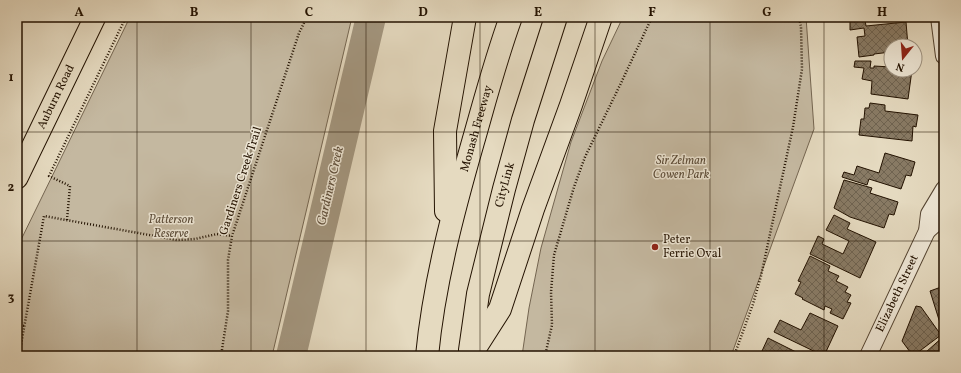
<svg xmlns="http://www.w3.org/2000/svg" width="961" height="373" font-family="Vollkorn,serif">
  <defs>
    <pattern id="building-cross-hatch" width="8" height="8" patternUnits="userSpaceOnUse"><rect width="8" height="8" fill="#887a64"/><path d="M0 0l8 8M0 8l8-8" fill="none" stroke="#6f6350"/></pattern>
  </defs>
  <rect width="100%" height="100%" fill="#e5dac0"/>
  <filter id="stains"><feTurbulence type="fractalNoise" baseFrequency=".005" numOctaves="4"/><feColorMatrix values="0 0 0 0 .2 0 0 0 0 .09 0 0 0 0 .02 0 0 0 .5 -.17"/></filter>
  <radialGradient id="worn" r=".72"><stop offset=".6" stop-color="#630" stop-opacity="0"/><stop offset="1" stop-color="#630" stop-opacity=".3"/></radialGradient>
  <!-- green -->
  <g fill="#c4b8a0" stroke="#746550">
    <polygon points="130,17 352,17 272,356 17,356 17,248"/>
    <polygon points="623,17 806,17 814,129 731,356 522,356 529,308 541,248 571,142 602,61"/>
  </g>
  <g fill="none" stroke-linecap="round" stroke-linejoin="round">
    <!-- river -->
    <polyline stroke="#a3967f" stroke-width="30" points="291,356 371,17"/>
  </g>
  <!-- building -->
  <g fill="url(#building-cross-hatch)" stroke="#231201">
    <polygon points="865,20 866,26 906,22 908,46 891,46 891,52 874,54 874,55 859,57 857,37 865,36 864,28 850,30 850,21"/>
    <polygon points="855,61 871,61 870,68 874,68 874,66 891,67 891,70 912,70 908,99 871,94 872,81 862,79 864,68 854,67"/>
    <polygon points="870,103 885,105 885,111 918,115 916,127 913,126 912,141 859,135 861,119 864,119 865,108 869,108"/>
    <polygon points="885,153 915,162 911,176 906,175 901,189 869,179 867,185 842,177 844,172 854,175 857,166 879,173"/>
    <polygon points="844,180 872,188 870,193 898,202 894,215 889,214 884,228 850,217 834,208"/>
    <polygon points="834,215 850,223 847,229 876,242 860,278 810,254 818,236 824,239 822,244 843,254 849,241 826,230"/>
    <polygon points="810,256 830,266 828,271 839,276 836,281 848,287 845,292 851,295 847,302 851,303 843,319 830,313 832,309 825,306 824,310 802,299 803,298 795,294 801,282 798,281"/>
    <polygon points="944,286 944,322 940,323 930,291"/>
    <polygon points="916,306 921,307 941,335 913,356 902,341"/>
    <polygon points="810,313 838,326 824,356 774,332 780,320 801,330"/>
    <polygon points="944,336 944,356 929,356 926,352"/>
    <polygon points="768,338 804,356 765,356 766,353 762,351"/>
  </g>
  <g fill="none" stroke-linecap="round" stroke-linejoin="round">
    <!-- minor casing -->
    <g stroke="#544431" stroke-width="18">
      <g id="minor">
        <polyline points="939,17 944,56"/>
        <polyline points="927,231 944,216"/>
        <path id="s1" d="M 868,356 L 927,231 L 929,214 L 944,189"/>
      </g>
    </g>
    <!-- major casing -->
    <g stroke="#231201" stroke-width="23">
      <g id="major">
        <path id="s2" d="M 17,178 L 95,17"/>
      </g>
    </g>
    <!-- highway casing -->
    <g stroke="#231201" stroke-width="24">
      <g id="highway">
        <polyline points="446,211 445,131 465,17"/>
        <path id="s3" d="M 470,350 L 478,294 L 504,189 L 523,120 L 556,17"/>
        <path id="s4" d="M 427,356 C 434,283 453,212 473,142 C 485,100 496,58 511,17"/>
        <polyline points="470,356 500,309 533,209 571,105 601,17"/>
      </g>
    </g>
    <!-- path -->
    <g stroke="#231201" stroke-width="2.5" stroke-dasharray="1 2" stroke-linecap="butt">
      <polyline points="67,220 70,186 49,176 126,17"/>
      <polyline points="17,325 25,326"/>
      <polyline points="19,356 44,216 177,240 195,239 217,234 232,236"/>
      <polyline points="221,356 228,311 228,260 232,236 299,33 307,17"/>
      <polyline points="545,356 552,325 551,292 554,255 574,187 585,157 621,83 652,17"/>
      <polyline points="734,356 753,304 761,276 793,127 802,69 801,27 799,17"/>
    </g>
    <!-- minor -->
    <use href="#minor" stroke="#eee7d6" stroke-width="16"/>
    <!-- major -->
    <use href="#major" stroke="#e5dac0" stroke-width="21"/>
    <!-- highway -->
    <use href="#highway" stroke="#e5dac0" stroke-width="22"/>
  </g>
  <!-- grid -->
  <path fill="none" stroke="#231201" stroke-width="1" stroke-opacity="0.55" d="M 137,17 L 137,356M 251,17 L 251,356M 366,17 L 366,356M 480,17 L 480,356M 595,17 L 595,356M 710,17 L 710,356M 824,17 L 824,356M 17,132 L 944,132M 17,241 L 944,241"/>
  <!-- markers -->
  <circle fill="#8f2418" stroke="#eee7d6" stroke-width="1.5" cx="655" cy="247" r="4"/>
  <g text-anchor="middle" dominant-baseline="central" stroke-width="3" stroke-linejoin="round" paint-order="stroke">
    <!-- street labels -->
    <g font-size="12" fill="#231201" stroke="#eee7d6">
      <text stroke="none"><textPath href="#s2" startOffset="90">Auburn Road</textPath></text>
      <text stroke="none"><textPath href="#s4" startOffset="233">Monash Freeway</textPath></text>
      <text transform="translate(241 181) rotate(-72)">Gardiners Creek Trail</text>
      <text stroke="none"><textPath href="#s3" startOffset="169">CityLink</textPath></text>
      <text stroke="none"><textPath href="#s1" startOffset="69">Elizabeth Street</textPath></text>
    </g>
    <!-- park labels -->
    <g font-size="12" font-style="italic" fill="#5b4c39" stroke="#eee7d6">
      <text x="681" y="161">Sir Zelman<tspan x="681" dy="14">Cowen Park</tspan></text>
      <text x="171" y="220">Patterson<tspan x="171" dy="14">Reserve</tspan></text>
    </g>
    <!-- poi labels -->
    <g font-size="12" fill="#231201" stroke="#eee7d6" text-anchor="start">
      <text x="663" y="240">Peter<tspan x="663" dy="14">Ferrie Oval</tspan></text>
    </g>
    <!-- water labels -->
    <g font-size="13" font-style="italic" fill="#5d4d3a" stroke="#eee7d6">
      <text transform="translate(331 186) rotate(-77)">Gardiners Creek</text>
    </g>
  </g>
  <!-- margin -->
  <rect width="961" height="373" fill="none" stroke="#e5dac0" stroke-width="44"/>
  <!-- north arrow -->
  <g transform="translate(903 58) rotate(197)"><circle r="19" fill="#eee7d6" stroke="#9d9281"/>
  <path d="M0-3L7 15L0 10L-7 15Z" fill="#8f2418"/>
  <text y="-6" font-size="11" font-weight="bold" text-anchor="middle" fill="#231201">N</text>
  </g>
  <rect x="22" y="22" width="917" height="329" fill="none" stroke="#231201" stroke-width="1.5"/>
  <g font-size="13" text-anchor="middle" font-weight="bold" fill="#231201">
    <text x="79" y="16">A</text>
    <text x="194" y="16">B</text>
    <text x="309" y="16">C</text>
    <text x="423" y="16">D</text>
    <text x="538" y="16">E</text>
    <text x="652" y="16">F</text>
    <text x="767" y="16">G</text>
    <text x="882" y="16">H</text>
    <text x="11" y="81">1</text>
    <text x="11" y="191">2</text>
    <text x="11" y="301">3</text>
  </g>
  <rect width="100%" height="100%" filter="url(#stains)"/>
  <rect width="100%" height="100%" fill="url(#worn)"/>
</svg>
